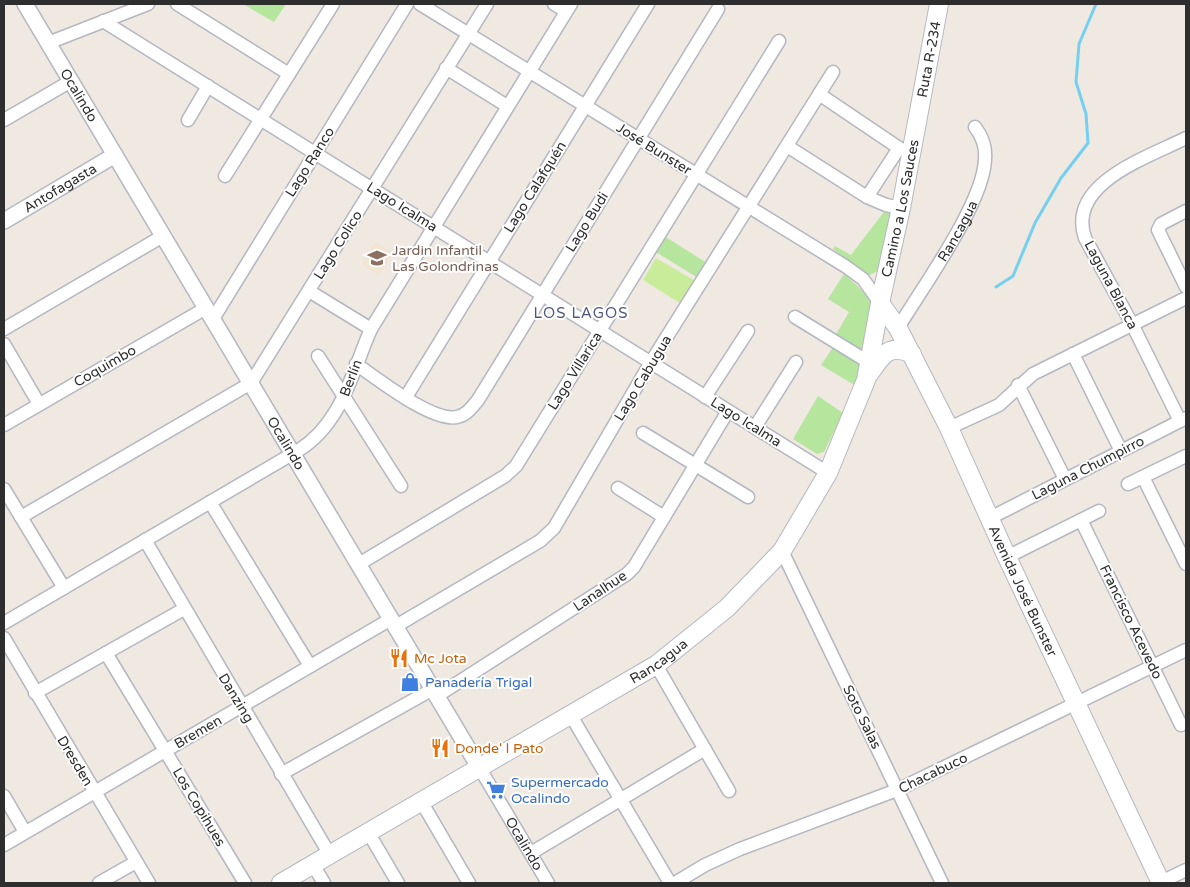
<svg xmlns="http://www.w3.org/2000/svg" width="1190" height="887" font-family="'Varela Round',sans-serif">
  <rect width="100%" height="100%" fill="#efe9e1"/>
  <!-- education -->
  <polygon fill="#f0e6d1" points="375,242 393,253 379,275 361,264"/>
  <!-- green -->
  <g fill="#b6e59e">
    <polygon points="243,4 286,4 274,22"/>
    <path d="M 887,208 L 894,219 C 890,239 891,268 869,275 L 833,249 L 835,246 L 851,255 Z"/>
    <polygon points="664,236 707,263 698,278 654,251"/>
    <path d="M 844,274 C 883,307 875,309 867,356 L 835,336 L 849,312 L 828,299 Z"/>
    <polygon points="834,346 862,363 856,386 821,365"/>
    <polygon points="818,396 843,413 824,452 817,454 793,439"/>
  </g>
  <!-- pitch -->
  <polygon fill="#c9ec9a" points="656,258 697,282 683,305 643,280"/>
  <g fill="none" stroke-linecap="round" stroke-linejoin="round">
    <!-- stream -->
    <polyline stroke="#75cff0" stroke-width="3" points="996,287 1013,276 1035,223 1061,178 1088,143 1086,114 1076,82 1079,44 1096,4"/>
    <!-- minor casing -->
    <g stroke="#b4b7c1" stroke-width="15">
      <g id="minor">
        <polyline points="177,4 289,74"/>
        <polyline points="420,4 845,266 863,279 880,303"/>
        <polyline points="554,4 566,11"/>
        <polyline points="103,21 828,473"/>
        <polyline points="48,43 148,4"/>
        <polyline points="446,68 507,106"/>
        <polyline points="819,94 899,148 911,153"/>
        <polyline points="4,120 71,81"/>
        <polyline points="188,120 208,86"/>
        <polyline points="787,146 867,197"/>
        <polyline points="899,148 867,197 886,205 901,208"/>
        <polyline points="225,176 333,4"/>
        <polyline points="1186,211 1161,224 1158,230 1186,287"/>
        <polyline points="309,291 371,329"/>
        <polyline points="795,317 870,363"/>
        <polyline points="213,319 407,4"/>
        <path id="s1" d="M 898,328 C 922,288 984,203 985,159 C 986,147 982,136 975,127"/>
        <polyline points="4,329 163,236"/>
        <polyline points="4,344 39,404"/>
        <polyline points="1073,354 1121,451"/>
        <polyline points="318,356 401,486"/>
        <path d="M 356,364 C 378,379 432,422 457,417 C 467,415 472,407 478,400 L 718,9"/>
        <polyline points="1018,385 1065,479"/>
        <polyline points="406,397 648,4"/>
        <polyline points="705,397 748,331"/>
        <path d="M 1180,421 L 1132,324 L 1085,238 C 1066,183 1149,157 1186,138"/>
        <polyline points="4,425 206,308"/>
        <polyline points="755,427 796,362"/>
        <polyline points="949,428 999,405 1033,374 1186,298"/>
        <polyline points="643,433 748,497"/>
        <polyline points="1143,477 1186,564"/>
        <polyline points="1128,484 1186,456"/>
        <polyline points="618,488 664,517"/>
        <polyline points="4,489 64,588"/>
        <polyline points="210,502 310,666"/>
        <polyline points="21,517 251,383 487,4"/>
        <polyline points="990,518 1186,418"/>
        <polyline points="1081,520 1181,725"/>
        <polyline points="145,540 330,855"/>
        <polyline points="782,551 942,883"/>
        <polyline points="1007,557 1099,511"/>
        <polyline points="359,564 505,476 516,466 779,41"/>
        <path d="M 4,623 L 299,450 C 342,423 352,372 371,329 L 571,4"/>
        <polyline points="396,626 540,541 554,528 651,362 833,72"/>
        <polyline points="4,638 149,883"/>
        <polyline points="106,653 245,883"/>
        <polyline points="656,665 729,791"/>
        <polyline points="35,693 184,609"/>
        <polyline points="437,696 627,574 634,567 728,411"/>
        <polyline points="570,714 670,883"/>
        <path id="s2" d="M 479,767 L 548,883"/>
        <polyline points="281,774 433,689"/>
        <polyline points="4,796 25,832"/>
        <polyline points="421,801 469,883"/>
        <polyline points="368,832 398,883"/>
        <polyline points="4,845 391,619"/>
        <polyline points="531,853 705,749"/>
        <polyline points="313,865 324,883"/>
        <polyline points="99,883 136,862"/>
        <polyline points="675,883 705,865 740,849 897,790 1186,650"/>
        <polyline points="1159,883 1186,870"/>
      </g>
    </g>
    <!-- tertiary casing -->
    <g stroke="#b4b7c1" stroke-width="18">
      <g id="tertiary">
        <path id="s3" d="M 25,4 L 479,767"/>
        <path id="s4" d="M 4,221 L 115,155"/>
      </g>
    </g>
    <!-- secondary casing -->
    <g stroke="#b4b7c1" stroke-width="20">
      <g id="secondary">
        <path id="s5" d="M 880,303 L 898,328 L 949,428 L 1007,557 L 1161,883"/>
        <path d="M 870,373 C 882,355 889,343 912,354"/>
        <path id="s6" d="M 281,883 L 656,665 L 727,608 L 782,551 L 828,473 L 866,380 L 880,303 L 901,208 L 939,4"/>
      </g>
    </g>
    <!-- minor -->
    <use href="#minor" stroke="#fff" stroke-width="12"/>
    <!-- tertiary -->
    <use href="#tertiary" stroke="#fff" stroke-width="15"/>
    <!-- secondary -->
    <use href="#secondary" stroke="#fff" stroke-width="18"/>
  </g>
  <!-- icons -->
  <defs>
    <g id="school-bare" transform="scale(1.5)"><path d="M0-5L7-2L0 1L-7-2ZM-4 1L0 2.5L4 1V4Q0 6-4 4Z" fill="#8d6e63" stroke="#fff" stroke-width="2.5" paint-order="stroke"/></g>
    <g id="restaurant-bare" transform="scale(1.5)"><path d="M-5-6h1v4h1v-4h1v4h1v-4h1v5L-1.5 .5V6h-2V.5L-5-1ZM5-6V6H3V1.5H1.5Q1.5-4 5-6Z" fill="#e8710a" stroke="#fff" stroke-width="2.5" paint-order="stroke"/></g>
    <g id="shop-bare" transform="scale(1.5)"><path d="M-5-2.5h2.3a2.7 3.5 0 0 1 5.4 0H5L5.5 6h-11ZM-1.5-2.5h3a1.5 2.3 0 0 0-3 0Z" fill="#3f7fe0" stroke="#fff" stroke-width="2.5" paint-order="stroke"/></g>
    <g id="supermarket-bare" transform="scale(1.5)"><path d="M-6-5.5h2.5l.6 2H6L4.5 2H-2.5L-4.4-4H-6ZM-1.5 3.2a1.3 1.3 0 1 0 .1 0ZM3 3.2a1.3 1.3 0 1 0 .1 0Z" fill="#3f7fe0" stroke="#fff" stroke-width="2.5" paint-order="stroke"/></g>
  </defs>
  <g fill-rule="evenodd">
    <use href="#school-bare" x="377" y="258"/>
    <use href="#restaurant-bare" x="399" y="658"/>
    <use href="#shop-bare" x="410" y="682"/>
    <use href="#restaurant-bare" x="440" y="748"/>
    <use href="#supermarket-bare" x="496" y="790"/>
  </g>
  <g text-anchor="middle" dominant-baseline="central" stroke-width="4" stroke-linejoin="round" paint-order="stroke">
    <!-- street labels -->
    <g font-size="14" fill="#2e2e2e" stroke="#fff">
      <text stroke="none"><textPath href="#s6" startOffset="1122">Ruta R-234</textPath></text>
      <text stroke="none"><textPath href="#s3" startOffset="106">Ocalindo</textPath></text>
      <text transform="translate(654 149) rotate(32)">José Bunster</text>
      <text transform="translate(310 162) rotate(-58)">Lago Ranco</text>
      <text transform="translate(535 187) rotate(-58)">Lago Calafquén</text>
      <text stroke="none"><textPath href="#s4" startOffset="65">Antofagasta</textPath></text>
      <text transform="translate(402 207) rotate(32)">Lago Icalma</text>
      <text stroke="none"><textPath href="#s6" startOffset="970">Camino a Los Sauces</textPath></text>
      <text transform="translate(587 222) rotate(-58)">Lago Budi</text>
      <text stroke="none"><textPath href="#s1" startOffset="114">Rancagua</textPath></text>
      <text transform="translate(338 245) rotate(-58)">Lago Colico</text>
      <text transform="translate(1111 285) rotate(62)">Laguna Blanca</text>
      <text transform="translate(105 366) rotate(-30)">Coquimbo</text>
      <text transform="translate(575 371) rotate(-58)">Lago Villarica</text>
      <text transform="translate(351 378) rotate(-69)">Berlín</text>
      <text transform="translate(643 378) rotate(-59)">Lago Cabugua</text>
      <text transform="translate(746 422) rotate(32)">Lago Icalma</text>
      <text stroke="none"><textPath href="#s3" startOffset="511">Ocalindo</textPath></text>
      <text transform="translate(1088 468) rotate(-27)">Laguna Chumpirro</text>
      <text transform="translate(600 591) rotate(-34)">Lanalhue</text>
      <text stroke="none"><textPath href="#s5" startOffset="322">Avenida José Bunster</textPath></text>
      <text transform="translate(1131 622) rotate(64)">Francisco Acevedo</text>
      <text stroke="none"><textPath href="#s6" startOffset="438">Rancagua</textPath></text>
      <text transform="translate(236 698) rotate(59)">Danzing</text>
      <text transform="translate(862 717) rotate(64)">Soto Salas</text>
      <text transform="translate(198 732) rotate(-30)">Bremen</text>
      <text transform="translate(75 761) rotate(59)">Dresden</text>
      <text transform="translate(933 773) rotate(-26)">Chacabuco</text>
      <text transform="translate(199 807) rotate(59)">Los Copihues</text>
      <text stroke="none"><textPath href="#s2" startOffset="89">Ocalindo</textPath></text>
    </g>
    <!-- education labels -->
    <g font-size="14" fill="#785e54" stroke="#fff" text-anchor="start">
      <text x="392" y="250">Jardin Infantil<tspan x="392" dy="16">Las Golondrinas</tspan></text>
    </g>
    <!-- food labels -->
    <g font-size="14" fill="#c56008" stroke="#fff" text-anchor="start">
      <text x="414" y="658">Mc Jota</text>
      <text x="455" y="748">Donde' l Pato</text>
    </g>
    <!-- shop labels -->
    <g font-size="14" fill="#366cbe" stroke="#fff" text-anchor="start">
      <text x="425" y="682">Panadería Trigal</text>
      <text x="511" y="782">Supermercado<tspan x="511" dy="16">Ocalindo</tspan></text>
    </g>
    <!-- neighbourhood labels -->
    <g font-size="15" letter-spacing="1" fill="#4d5680" stroke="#fff">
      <text x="581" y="313">LOS LAGOS</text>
    </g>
  </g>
  <!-- border -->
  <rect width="1190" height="887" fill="none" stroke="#2e2e2e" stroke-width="10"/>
</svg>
